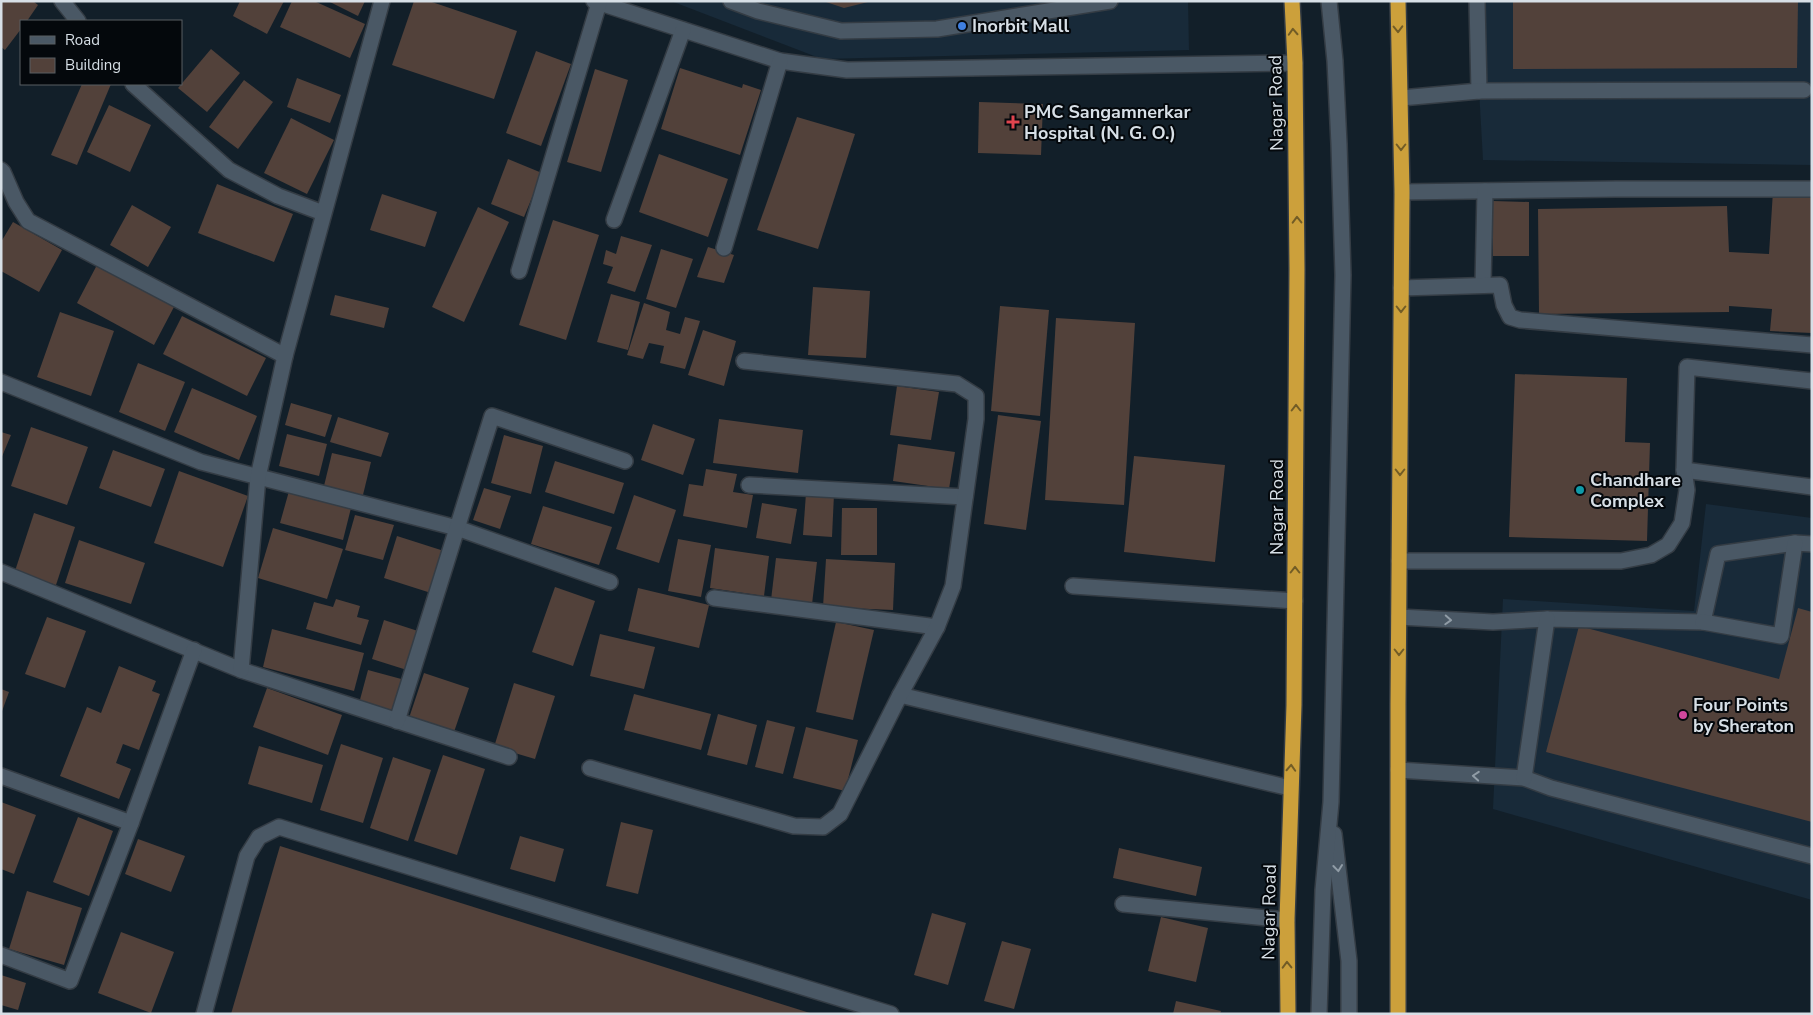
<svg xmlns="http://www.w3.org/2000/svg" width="1813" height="1015" font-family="'Nunito Sans',sans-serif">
  <rect width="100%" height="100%" fill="#121f29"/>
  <!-- built -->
  <g fill="#182a39">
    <polygon points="671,1 1188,1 1189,50 822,59"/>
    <polygon points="1474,1 1812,1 1812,165 1483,160"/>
    <polygon points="1706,504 1812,518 1812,900 1493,809 1503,599 1694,611"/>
  </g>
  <!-- building -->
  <g fill="#52413a">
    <polygon points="1,1 33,1 38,5 27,21 21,21 21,29 5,50 1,47"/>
    <polygon points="240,1 284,1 267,34 233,16"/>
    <polygon points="292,1 314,1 365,24 350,58 280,27"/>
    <polygon points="328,1 365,1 358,16"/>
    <polygon points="414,1 429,1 517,31 494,99 392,65"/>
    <polygon points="872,1 844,8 826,2 826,1"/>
    <polygon points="1513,1 1798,1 1797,68 1513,69"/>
    <polygon points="211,49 240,73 207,112 178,88"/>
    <polygon points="536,51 571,64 541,146 506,133"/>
    <polygon points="680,68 742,88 743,84 761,90 740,155 661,129"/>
    <polygon points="595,69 628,80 601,172 567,162"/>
    <polygon points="297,78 341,95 330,123 287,107"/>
    <polygon points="244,80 273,102 238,149 209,127"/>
    <polygon points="82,84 111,84 77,165 51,155"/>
    <polygon points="979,102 1043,104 1041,155 978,153"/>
    <polygon points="109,105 151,125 130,172 87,152"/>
    <polygon points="797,117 855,134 818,249 757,230"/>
    <polygon points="291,118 334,140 307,194 264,173"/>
    <polygon points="659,154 728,179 708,237 639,212"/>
    <polygon points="508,159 542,173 524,217 491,204"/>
    <polygon points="217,184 293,214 274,262 198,233"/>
    <polygon points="1773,191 1812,193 1812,333 1770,331 1772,309 1729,306 1729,312 1539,314 1538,209 1727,206 1729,252 1769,254"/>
    <polygon points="382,194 437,212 425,247 370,230"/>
    <polygon points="1493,201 1529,202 1529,256 1493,256"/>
    <polygon points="132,205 171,227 148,267 110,245"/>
    <polygon points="478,207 509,222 464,322 432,307"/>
    <polygon points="553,220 599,235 566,340 519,325"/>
    <polygon points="13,222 62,250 39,292 1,271 1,242"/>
    <polygon points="621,236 652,245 635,292 607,283 613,267 603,264 606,250 616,254"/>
    <polygon points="708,247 734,255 724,283 697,277"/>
    <polygon points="661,249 693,259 676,308 646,299"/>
    <polygon points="98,263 175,305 154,345 77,303"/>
    <polygon points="813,287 870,291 866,358 808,355"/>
    <polygon points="611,294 640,302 628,350 597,342"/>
    <polygon points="335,295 389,308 384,328 330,315"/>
    <polygon points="644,303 670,312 666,330 680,334 685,317 700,321 685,369 660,363 664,346 649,343 643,359 627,355"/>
    <polygon points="1000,306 1049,310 1040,416 991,411"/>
    <polygon points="60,312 114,331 91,396 37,377"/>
    <polygon points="182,316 266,358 247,396 163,354"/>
    <polygon points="1056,318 1135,323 1124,505 1045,500"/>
    <polygon points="703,330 736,341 724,386 688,375"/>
    <polygon points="138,363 185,382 165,431 119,412"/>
    <polygon points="1515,374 1627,378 1625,442 1650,443 1647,541 1509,537"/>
    <polygon points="897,386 939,392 931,440 890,435"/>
    <polygon points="192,388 257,416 239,460 174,432"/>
    <polygon points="291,403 332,415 325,437 285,425"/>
    <polygon points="998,415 1041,421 1026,530 984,524"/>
    <polygon points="338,417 389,433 381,457 330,442"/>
    <polygon points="719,419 803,430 798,473 713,463"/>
    <polygon points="653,424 695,439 683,475 641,460"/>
    <polygon points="31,427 88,447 67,505 11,486"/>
    <polygon points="1,432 11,435 1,459"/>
    <polygon points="287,434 327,444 319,476 279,466"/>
    <polygon points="504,435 543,446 531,494 491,483"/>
    <polygon points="898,444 955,452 949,489 893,481"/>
    <polygon points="113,450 165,469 151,507 99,488"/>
    <polygon points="332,453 371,462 362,499 323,490"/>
    <polygon points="1134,456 1225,465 1215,562 1124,552"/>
    <polygon points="555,461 624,483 614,514 545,492"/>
    <polygon points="706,469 737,474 733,492 753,495 747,528 683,516 689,484 703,486"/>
    <polygon points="179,471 248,496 223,567 154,543"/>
    <polygon points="484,488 511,496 500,529 473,520"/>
    <polygon points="289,491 351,508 343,540 280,523"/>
    <polygon points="806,493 834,494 832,537 803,535"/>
    <polygon points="634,495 676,510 659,563 616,549"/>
    <polygon points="762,503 797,509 791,544 756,538"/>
    <polygon points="543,506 612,527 599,565 531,544"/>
    <polygon points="842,508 877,508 877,555 841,555"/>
    <polygon points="34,513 75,527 56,585 15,571"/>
    <polygon points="355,515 394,525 383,560 345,550"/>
    <polygon points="273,528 343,549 327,599 258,578"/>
    <polygon points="397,536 444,551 431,593 384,578"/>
    <polygon points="678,539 711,545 701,597 668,591"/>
    <polygon points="79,540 145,563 131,604 65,583"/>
    <polygon points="715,548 769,556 764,596 710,588"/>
    <polygon points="776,558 817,562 812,604 771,600"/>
    <polygon points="826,559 895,563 893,610 823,607"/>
    <polygon points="555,587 595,601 573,666 532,652"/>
    <polygon points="638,588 709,605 699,648 628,631"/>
    <polygon points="336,599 360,606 357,617 369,620 361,645 306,629 314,602 333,607"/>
    <polygon points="1798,608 1812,612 1812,822 1546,752 1579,626 1779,679"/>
    <polygon points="47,617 86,631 65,688 25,674"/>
    <polygon points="384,620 421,632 410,671 372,659"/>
    <polygon points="836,622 874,630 853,720 816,712"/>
    <polygon points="272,629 364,653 354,691 263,667"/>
    <polygon points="600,634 655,647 644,689 590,676"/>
    <polygon points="119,666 156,681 152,691 160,694 139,750 123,744 116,763 131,769 119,799 60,776 87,707 101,713"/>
    <polygon points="368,670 405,680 395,718 358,707"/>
    <polygon points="424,673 469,688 454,732 409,718"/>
    <polygon points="514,683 555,696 535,759 494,747"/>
    <polygon points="267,688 342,715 328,755 253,727"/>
    <polygon points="1,689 9,692 1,714"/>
    <polygon points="634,694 711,714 701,750 624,730"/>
    <polygon points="718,714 757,725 747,765 707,755"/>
    <polygon points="767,720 795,727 783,774 755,767"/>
    <polygon points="806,727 858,740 845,791 793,778"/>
    <polygon points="341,744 383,758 363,823 320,810"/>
    <polygon points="259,746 323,765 312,803 248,784"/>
    <polygon points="443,755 485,769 457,855 414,841"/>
    <polygon points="393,757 431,770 408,841 370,828"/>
    <polygon points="1,802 36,815 14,874 1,869"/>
    <polygon points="78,817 113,831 89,896 53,882"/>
    <polygon points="621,822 653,830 638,894 606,886"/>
    <polygon points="520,836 564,849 555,882 510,869"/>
    <polygon points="138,839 185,856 171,892 125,874"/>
    <polygon points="280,846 810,1013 810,1014 231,1014"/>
    <polygon points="1119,848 1202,867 1196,896 1113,878"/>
    <polygon points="27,891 82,908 64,965 9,949"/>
    <polygon points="932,913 966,923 948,985 914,975"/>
    <polygon points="1161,917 1208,928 1196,982 1148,971"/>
    <polygon points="121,932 174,952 151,1013 98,993"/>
    <polygon points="1002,941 1031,949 1014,1009 984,1001"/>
    <polygon points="1,975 26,983 18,1010 1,1005"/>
    <polygon points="1176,1001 1221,1011 1220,1014 1173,1014"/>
  </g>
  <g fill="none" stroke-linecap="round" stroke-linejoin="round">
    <!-- minor casing -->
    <g stroke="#343c44" stroke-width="18">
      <g id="minor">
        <polyline points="62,1 78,21"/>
        <polyline points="594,1 780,61 847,70 1295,63"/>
        <polyline points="731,1 758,11 841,31 937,29 1110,1"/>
        <polyline points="1477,1 1479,91"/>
        <polyline points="133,84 229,170 278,196 323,213"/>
        <polyline points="1401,98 1479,91 1804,90"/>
        <polyline points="1,170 3,172 16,202 28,221 285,356"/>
        <polyline points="1402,192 1616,189 1812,189"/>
        <polyline points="614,220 683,30"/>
        <polyline points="724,248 780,61"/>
        <polyline points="519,271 599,3"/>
        <polyline points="1483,285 1485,191"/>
        <polyline points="1401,288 1500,285 1504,305 1510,317 1520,320 1812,345"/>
        <polyline points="1,382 201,462 457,528 610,582"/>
        <polyline points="1684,470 1812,487"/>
        <polyline points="749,485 965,497"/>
        <polyline points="1399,561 1621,561 1651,555 1668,545 1682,523 1687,490 1684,470 1687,367 1812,381"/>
        <polyline points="1,572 241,670 509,757"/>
        <polyline points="1073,586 1295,601"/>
        <polyline points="714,598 937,627"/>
        <polyline points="1399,617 1493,622 1547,619 1703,622 1718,554 1795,543 1812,544"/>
        <polyline points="1703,622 1781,636 1795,543"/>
        <polyline points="241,670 258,477 285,356 382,1"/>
        <polyline points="900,695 1290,788"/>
        <polyline points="397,721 492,416 625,461"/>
        <polyline points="590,768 794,826 823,827 840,814 900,695 937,627 953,586 976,419 976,396 957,384 744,361"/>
        <polyline points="1398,770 1524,778 1551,788 1812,856"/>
        <polyline points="1,776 131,823"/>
        <polyline points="1524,778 1547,619"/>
        <polyline points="1334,834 1349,961 1349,1014"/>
        <polyline points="1123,904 1287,920"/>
        <polyline points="1,955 70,981 131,823 194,650"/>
        <polyline points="204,1014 247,856 259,837 279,827 891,1014"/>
        <polyline points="1319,1014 1323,890 1331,802 1343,275 1339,144 1335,61 1329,1"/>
      </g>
    </g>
    <!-- highway casing -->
    <g stroke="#343c44" stroke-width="18">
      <g id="highway">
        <polyline points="1398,1 1402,192 1398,705 1398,1014"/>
        <polyline points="1288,1014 1287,920 1294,705 1297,269 1295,63 1292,1"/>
      </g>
    </g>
    <!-- minor -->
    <use href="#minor" stroke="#4a5865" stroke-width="15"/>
    <!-- highway -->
    <use href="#highway" stroke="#cca03b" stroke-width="15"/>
  </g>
  <!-- one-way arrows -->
  <defs><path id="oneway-chevron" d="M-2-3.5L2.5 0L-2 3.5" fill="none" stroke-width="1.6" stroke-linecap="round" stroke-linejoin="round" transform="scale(1.25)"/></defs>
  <g stroke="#725c26">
    <use href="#oneway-chevron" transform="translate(1398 29) rotate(89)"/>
    <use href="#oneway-chevron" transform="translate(1293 32) rotate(-93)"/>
    <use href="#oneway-chevron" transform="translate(1401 147) rotate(90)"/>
    <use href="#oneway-chevron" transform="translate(1297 220) rotate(-91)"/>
    <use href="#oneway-chevron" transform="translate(1401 309) rotate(90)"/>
    <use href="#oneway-chevron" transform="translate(1296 408) rotate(-90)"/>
    <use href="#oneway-chevron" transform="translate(1400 472) rotate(90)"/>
    <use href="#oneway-chevron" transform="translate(1295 570) rotate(-90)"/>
    <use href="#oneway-chevron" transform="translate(1399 652) rotate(90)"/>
    <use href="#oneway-chevron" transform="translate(1291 768) rotate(-87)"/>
    <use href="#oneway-chevron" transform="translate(1287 965) rotate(-91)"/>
  </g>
  <g stroke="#909ca6">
    <use href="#oneway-chevron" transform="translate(1448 620) rotate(3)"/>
    <use href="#oneway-chevron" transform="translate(1476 776) rotate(-176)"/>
    <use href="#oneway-chevron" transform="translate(1338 868) rotate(83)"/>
  </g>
  <!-- markers -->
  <circle fill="#3f7fe0" stroke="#04080c" stroke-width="2" cx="962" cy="26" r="5"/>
  <path fill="#e0444e" stroke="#04080c" stroke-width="2" d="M1010.5 114.5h5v5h5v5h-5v5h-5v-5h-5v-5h5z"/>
  <circle fill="#0f9aa8" stroke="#04080c" stroke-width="2" cx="1580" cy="490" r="5"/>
  <circle fill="#d1479c" stroke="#04080c" stroke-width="2" cx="1683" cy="715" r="5"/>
  <g text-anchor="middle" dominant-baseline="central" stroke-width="4" stroke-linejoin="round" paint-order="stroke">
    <!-- poi labels -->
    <g font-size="18" font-weight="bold" fill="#d7dfe6" stroke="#04080c" text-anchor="start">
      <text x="972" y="26">Inorbit Mall</text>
      <text x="1024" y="112">PMC Sangamnerkar<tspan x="1024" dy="21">Hospital (N. G. O.)</tspan></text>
      <text x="1590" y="480">Chandhare<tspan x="1590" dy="21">Complex</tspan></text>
      <text x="1693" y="705">Four Points<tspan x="1693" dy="21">by Sheraton</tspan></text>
    </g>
    <!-- street labels -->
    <g font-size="18" fill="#d7dfe6" stroke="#04080c">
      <text transform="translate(1276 103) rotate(-91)">Nagar Road</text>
      <text transform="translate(1277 507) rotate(-90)">Nagar Road</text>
      <text transform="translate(1269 912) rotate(-89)">Nagar Road</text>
    </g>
  </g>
  <!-- border -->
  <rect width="1813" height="1015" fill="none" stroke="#d7dfe6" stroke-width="5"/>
  <!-- legend -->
  <rect x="20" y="20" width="162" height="65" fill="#04080c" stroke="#585e63"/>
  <rect x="30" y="36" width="25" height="8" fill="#4a5865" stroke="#585e63"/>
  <text x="65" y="45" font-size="15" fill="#d7dfe6">Road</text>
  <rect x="30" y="58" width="25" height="15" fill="#52413a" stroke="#585e63"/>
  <text x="65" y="70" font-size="15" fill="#d7dfe6">Building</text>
</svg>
